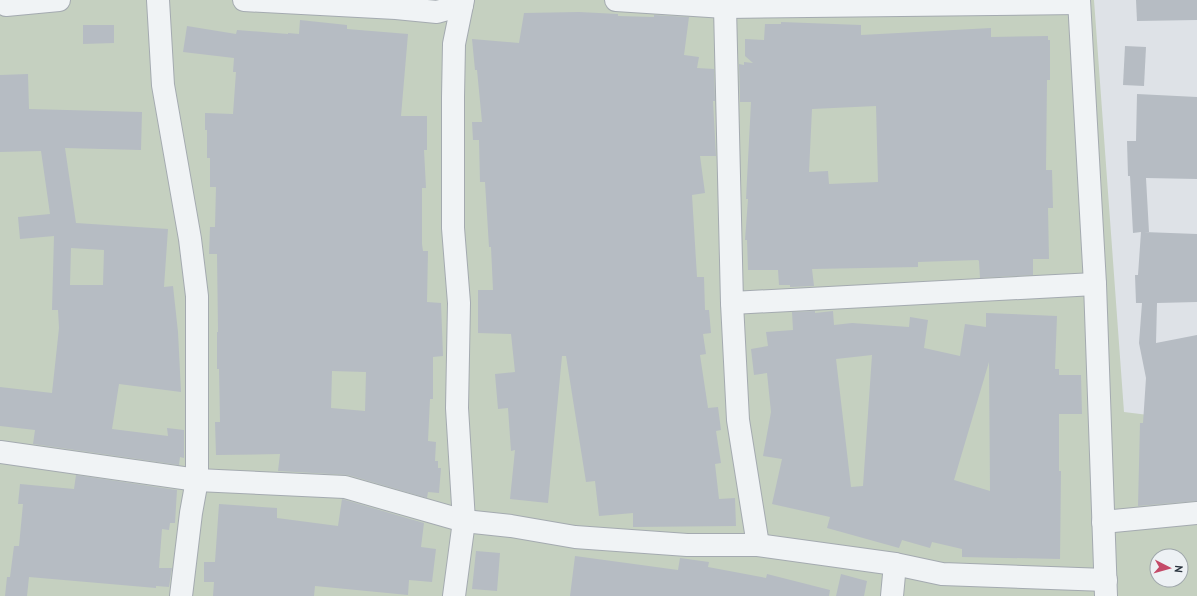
<svg xmlns="http://www.w3.org/2000/svg" width="1197" height="596" font-family="'PT Sans',sans-serif">
  <rect width="100%" height="100%" fill="#dee2e7"/>
  <!-- green -->
  <path fill="#c5d0c0" fill-rule="evenodd" d="M 0,0 L 1094,0 L 1124,412 L 1197,421 L 1197,596 L 0,596 ZM 1157,556 L 1181,556 L 1181,580 L 1157,580 Z"/>
  <!-- building -->
  <g fill="#b6bcc3" fill-rule="evenodd">
    <polygon points="1136,0 1197,0 1197,20 1137,21"/>
    <polygon points="579,12 618,14 618,16 654,17 654,15 689,17 684,55 699,57 697,68 714,69 715,101 713,101 716,156 700,156 705,193 692,195 697,277 704,277 705,310 709,310 711,333 703,334 706,354 700,355 708,408 718,407 721,430 716,431 721,463 715,464 719,499 735,498 736,526 633,527 633,513 599,516 595,481 586,482 566,356 562,356 548,503 510,499 515,450 511,451 508,408 498,409 495,374 515,372 511,334 478,333 478,290 493,290 491,247 489,247 485,182 480,182 479,140 473,140 472,122 482,122 477,70 475,70 472,39 519,43 524,13"/>
    <path d="M 300,20 L 347,25 L 347,29 L 408,34 L 401,116 L 427,116 L 427,150 L 424,150 L 426,188 L 422,188 L 422,244 L 423,251 L 428,251 L 427,302 L 441,303 L 443,356 L 433,357 L 433,399 L 430,399 L 428,441 L 436,442 L 435,461 L 438,461 L 438,468 L 441,468 L 439,493 L 428,492 L 427,498 L 348,475 L 278,471 L 280,454 L 216,455 L 215,422 L 220,422 L 219,369 L 217,369 L 217,332 L 218,332 L 217,254 L 209,254 L 210,227 L 215,227 L 216,187 L 210,187 L 210,158 L 207,158 L 207,130 L 205,130 L 205,113 L 233,114 L 236,72 L 233,72 L 234,58 L 183,52 L 187,26 L 236,34 L 237,30 L 288,34 L 288,33 L 299,34 ZM 332,371 L 366,372 L 365,411 L 331,408 Z"/>
    <path d="M 781,22 L 861,25 L 861,35 L 991,28 L 991,37 L 1048,36 L 1048,40 L 1050,40 L 1050,80 L 1047,80 L 1046,170 L 1052,170 L 1053,208 L 1048,208 L 1049,259 L 1033,259 L 1033,275 L 980,278 L 979,261 L 978,260 L 918,262 L 918,267 L 812,269 L 814,286 L 790,287 L 790,285 L 779,285 L 778,270 L 748,270 L 747,240 L 745,240 L 748,199 L 746,199 L 751,102 L 740,102 L 739,64 L 744,65 L 744,62 L 753,63 L 745,56 L 745,39 L 764,40 L 765,24 L 781,24 ZM 876,106 L 878,182 L 829,184 L 828,171 L 809,172 L 812,109 Z"/>
    <polygon points="83,25 114,25 114,43 83,44"/>
    <polygon points="1125,46 1146,47 1144,86 1123,85"/>
    <path d="M 28,74 L 29,109 L 142,112 L 141,150 L 65,148 L 76,223 L 168,229 L 164,287 L 173,286 L 178,332 L 181,392 L 119,384 L 112,429 L 168,436 L 167,428 L 184,430 L 184,458 L 180,457 L 179,465 L 33,444 L 35,430 L 0,426 L 0,387 L 52,393 L 59,328 L 58,310 L 52,310 L 54,236 L 20,239 L 18,217 L 50,214 L 41,151 L 0,152 L 0,75 ZM 71,248 L 104,250 L 103,285 L 70,285 Z"/>
    <polygon points="1137,94 1197,97 1197,179 1146,178 1149,232 1144,232 1197,234 1197,302 1157,303 1156,343 1197,335 1197,501 1138,506 1140,423 1143,423 1146,378 1139,343 1142,303 1136,303 1135,275 1138,275 1141,232 1133,233 1130,176 1128,176 1127,141 1136,141"/>
    <path d="M 815,311 L 815,313 L 833,311 L 834,325 L 852,323 L 909,327 L 910,317 L 928,320 L 924,348 L 960,356 L 965,324 L 986,327 L 986,313 L 1057,316 L 1055,369 L 1059,369 L 1059,375 L 1081,375 L 1082,414 L 1059,414 L 1059,471 L 1061,471 L 1060,559 L 962,557 L 962,549 L 932,542 L 930,548 L 902,540 L 899,548 L 827,528 L 830,517 L 772,504 L 782,459 L 763,456 L 771,412 L 767,373 L 754,375 L 751,349 L 768,346 L 766,332 L 793,330 L 792,312 ZM 872,355 L 863,486 L 851,487 L 836,359 ZM 989,362 L 990,491 L 954,480 Z"/>
    <polygon points="76,475 177,490 175,523 170,523 169,530 162,529 159,568 172,568 169,587 156,586 156,588 29,577 27,596 5,596 7,577 10,577 14,546 19,546 23,504 18,504 20,484 74,489"/>
    <polygon points="342,499 424,523 421,547 436,549 432,582 409,580 408,595 315,586 314,596 213,596 214,582 204,582 204,562 215,562 219,504 277,508 277,518 338,526"/>
    <polygon points="476,551 500,553 497,591 472,589"/>
    <polygon points="575,556 678,570 680,558 709,562 708,567 766,578 767,574 830,590 829,596 570,596"/>
    <polygon points="841,574 867,581 864,596 836,596"/>
  </g>
  <g fill="none" stroke-linecap="round" stroke-linejoin="round">
    <!-- minor casing -->
    <g stroke="#a4aab0" stroke-width="24">
      <g id="minor">
        <polyline points="158,0 163,85 190,239 197,296 197,480 191,513 181,596"/>
        <polyline points="244,0 396,8 437,12 462,5"/>
        <polyline points="616,0 725,7 1079,3"/>
        <polyline points="726,0 725,7 732,303 738,420 758,545"/>
        <polyline points="1079,0 1095,284 1106,596"/>
        <polyline points="6,5 59,0"/>
        <polyline points="732,303 1095,284"/>
        <polyline points="0,452 197,480 345,487 464,521 511,526 575,537 687,545 758,545 895,564 942,574 1106,580"/>
        <polyline points="1103,522 1197,513"/>
        <polyline points="454,596 464,521 457,408 459,303 453,228 453,97 454,44 463,0"/>
        <polyline points="892,596 895,564"/>
      </g>
    </g>
    <!-- minor -->
    <use href="#minor" stroke="#f0f3f5" stroke-width="22"/>
  </g>
  <!-- north arrow -->
  <g transform="translate(1169 568) rotate(96)"><circle r="19" fill="#edf1f4" stroke="#9ea5aa"/>
  <path d="M0-3L7 15L0 10L-7 15Z" fill="#c44a68"/>
  <text y="-6" font-size="11" font-weight="bold" text-anchor="middle" fill="#28323c">N</text>
  </g>
</svg>
